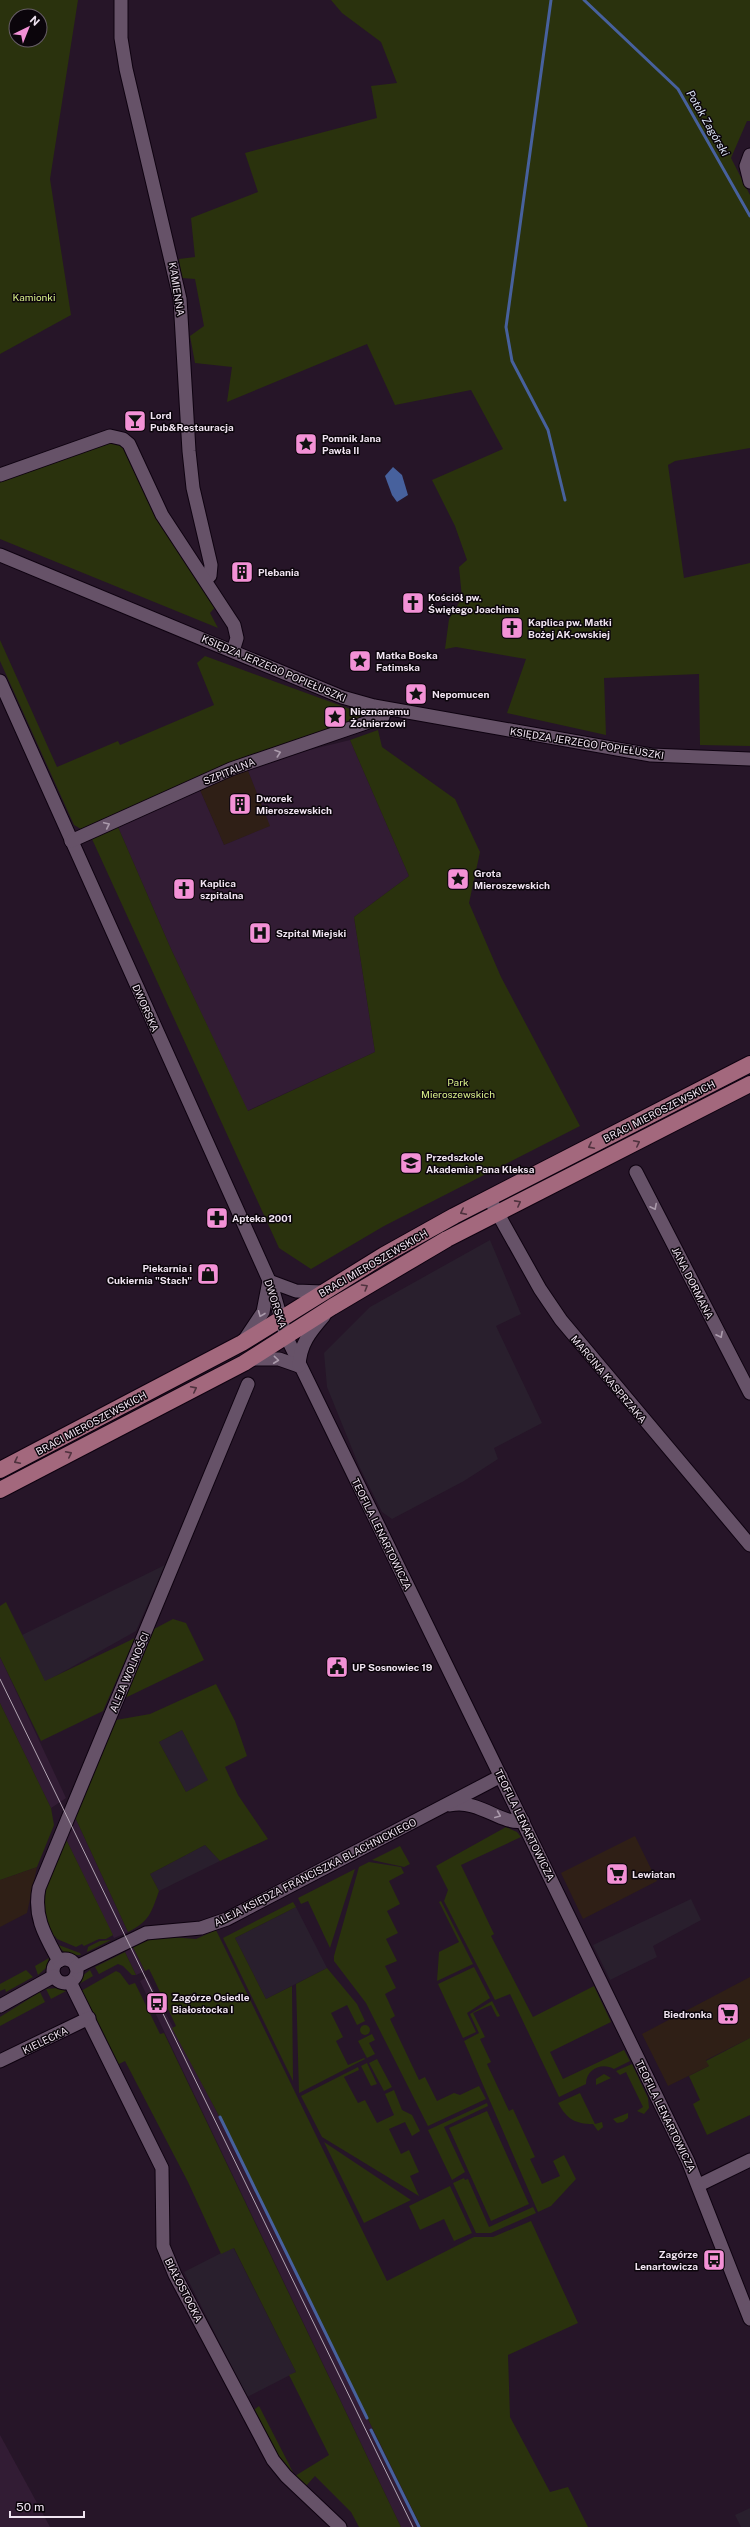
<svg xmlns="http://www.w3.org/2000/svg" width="750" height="2527" font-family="'Public Sans',sans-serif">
  <rect width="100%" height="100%" fill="#261528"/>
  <!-- commercial -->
  <g fill="#2f1f16">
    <polygon points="247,768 271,826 224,845 199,788"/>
    <polygon points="635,1836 657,1881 583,1919 561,1873"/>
    <polygon points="37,1867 27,1913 0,1927 0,1880"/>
    <polygon points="750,1977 750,2038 706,2060 709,2066 668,2086 642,2034"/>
  </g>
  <!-- industrial -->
  <g fill="#291f2d">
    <polygon points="490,1240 521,1314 496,1326 542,1423 494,1448 498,1459 464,1481 392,1519 382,1512 359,1466 327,1387 324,1353 370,1307"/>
    <polygon points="165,1565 136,1631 45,1682 22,1635"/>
    <polygon points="182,1730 209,1780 186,1792 159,1742"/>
    <polygon points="205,1845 220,1861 159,1891 150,1874"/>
    <polygon points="691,1899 701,1920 653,1946 657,1957 610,1980 593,1945"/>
    <polygon points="296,1907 327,1968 266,1999 235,1938"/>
    <polygon points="233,2247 296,2372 247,2397 184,2272"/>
    <polygon points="750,2508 750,2527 741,2527 735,2515"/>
  </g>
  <!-- built -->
  <g fill="#321c34">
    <polygon points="350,740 409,876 354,917 375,1052 247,1111 171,949 118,827 199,788 224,845 270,826 247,768 260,762"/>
    <polygon points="0,1657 66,1798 51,1808 0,1703"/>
    <polygon points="74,1815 128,1932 114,1938 65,1837"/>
    <polygon points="133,1947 145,1971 136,1975 125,1952"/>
    <polygon points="147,1977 218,2114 421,2527 401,2527 140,1981"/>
    <polygon points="0,2435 30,2490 50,2527 0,2527"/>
  </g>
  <!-- green -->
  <g fill="#2a320d" fill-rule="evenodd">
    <path d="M 0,0 L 78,0 L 50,179 L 71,315 L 0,354 ZM 16,16 L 40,16 L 40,40 L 16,40 Z"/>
    <polygon points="331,0 750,0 750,121 747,121 731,158 750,195 750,448 675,461 668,465 684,578 750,563 750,746 700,745 699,674 604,678 606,735 507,713 526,659 456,647 445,649 449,619 462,598 459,567 467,560 455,526 432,480 503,449 471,390 395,405 367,344 227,402 232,367 195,363 190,336 204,326 195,279 182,278 179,259 195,257 191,218 258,192 245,153 377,118 371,86 397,83 381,42 342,13"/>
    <polygon points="115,441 123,446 217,605 210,613 218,628 0,539 0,480"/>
    <polygon points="0,640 57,767 118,741 120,745 214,705 197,663 205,656 361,713 363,717 362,720 241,758 81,829 74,825 0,661"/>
    <polygon points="378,730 382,747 455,799 480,852 469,903 501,977 580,1126 384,1226 311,1269 279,1248 92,839 118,827 171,949 248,1111 375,1052 354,917 409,876 350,740"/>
    <polygon points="6,1602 45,1681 135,1638 103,1711 41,1741 0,1657 0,1606"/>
    <polygon points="173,1619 186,1623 204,1660 125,1698 154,1629"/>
    <path d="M 216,1684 L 235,1721 L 247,1756 L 225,1767 L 238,1795 L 268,1839 L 220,1861 L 205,1845 L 150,1874 L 159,1891 C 151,1913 150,1921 128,1932 L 74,1815 L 116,1720 L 150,1714 ZM 182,1730 L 208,1780 L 186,1792 L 159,1742 Z"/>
    <polygon points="0,1703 51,1808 54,1825 37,1867 0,1880"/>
    <path d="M 506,1827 L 517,1832 L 521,1837 L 461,1865 L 494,1934 L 491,1936 L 533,2017 L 594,1986 L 611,2022 L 550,2052 L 563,2079 L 624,2050 L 630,2061 L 614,2069 C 602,2062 586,2069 586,2084 L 559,2097 L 510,1994 L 495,2000 L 444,1901 L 448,1890 L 436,1866 Z"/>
    <polygon points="65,1837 113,1935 106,1939 99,1939 84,1946 82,1944 76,1947 57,1939 55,1936 52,1938 43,1918 43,1894"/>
    <polygon points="400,1846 410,1864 404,1867 372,1860"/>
    <polygon points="369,1862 401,1867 404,1873 389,1881 400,1904 387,1911 398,1933 386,1939 397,1961 385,1966 396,1988 385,1994 395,2016 390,2019 419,2080 425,2077 437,2101 454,2093 460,2095 479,2086 486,2099 428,2126 366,2003 334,1961 334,1956 359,1867"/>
    <polygon points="355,1869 330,1948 308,1901 301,1904 298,1898"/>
    <polygon points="441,1901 473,1964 437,1981 439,1952 459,1942 439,1902"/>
    <polygon points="293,1902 296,1907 235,1938 266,1999 292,1986 293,2081 223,1938"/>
    <polygon points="216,1930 387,2281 474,2237 493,2237 531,2221 578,2323 508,2355 510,2417 550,2492 568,2487 588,2527 421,2527 218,2114 172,2028 176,2026 152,1975 149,1969 145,1971 133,1947 158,1936 196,1939"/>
    <polygon points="111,1940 87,1952 88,1947 100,1941"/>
    <polygon points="56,1944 80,1953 81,1955 67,1955"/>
    <polygon points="125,1952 136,1975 132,1975 123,1966 118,1964 99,1974 95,1967"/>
    <polygon points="49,1958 46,1968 38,1975 35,1966"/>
    <polygon points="474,1967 490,1998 467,2013 476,2032 463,2038 438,1984"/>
    <polygon points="327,1968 357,2004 365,2021 357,2025 347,2005 331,2013 343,2037 336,2041 348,2065 364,2058 365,2059 299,2093 296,1984"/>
    <polygon points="26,1970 33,1977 6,1992 5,1989 0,1991 0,1984"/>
    <polygon points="90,1970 93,1976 79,1984 82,1976"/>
    <polygon points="116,1971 120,1973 129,1985 135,1983 160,2034 164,2033 401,2527 359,2527 351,2512 315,2476 305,2487 289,2474 254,2416 255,2409 259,2406 295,2476 329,2455 289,2375 296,2372 234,2248 221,2254 188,2182 125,2061 117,2065 81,1991"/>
    <polygon points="57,1988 66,1991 51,1999 46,1989"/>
    <polygon points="40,1992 45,2002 0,2026 0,2017"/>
    <polygon points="492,2001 500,2016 497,2017 491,2005 473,2013 485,2037 480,2039 491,2062 487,2064 509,2111 513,2109 535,2157 530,2159 542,2184 560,2176 553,2161 564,2155 576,2179 551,2206 538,2212 464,2041 479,2033 470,2014"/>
    <circle cx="365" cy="2030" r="5"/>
    <polygon points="372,2034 375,2040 369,2043 375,2054 367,2058 358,2041"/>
    <polygon points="750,2038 750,2115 707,2135 693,2104 700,2100 689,2076 709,2066 706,2061"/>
    <polygon points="377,2059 392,2087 384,2091 369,2063"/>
    <polygon points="367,2063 377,2084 371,2086 361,2066"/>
    <polygon points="632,2064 648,2098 649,2108 644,2114 637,2111 643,2107 626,2072 620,2075 616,2071"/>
    <polygon points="358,2067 359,2070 344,2077 358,2103 365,2100 377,2123 394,2115 385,2094 394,2090 402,2110 412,2115 420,2131 412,2136 405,2122 389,2129 401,2154 409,2150 419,2172 410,2176 419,2196 322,2137 301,2096"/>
    <polygon points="604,2074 611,2078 596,2085 596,2079"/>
    <path d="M 580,2093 L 595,2124 L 602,2122 L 603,2127 L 598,2131 L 593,2124 C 575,2124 567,2119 558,2103 Z"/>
    <polygon points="487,2103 488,2106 444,2127 465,2172 452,2180 428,2130"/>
    <polygon points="487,2111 529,2204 491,2221 449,2128"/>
    <polygon points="628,2113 628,2118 623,2122 617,2123 613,2119"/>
    <polygon points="324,2142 411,2200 364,2223"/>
    <polygon points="464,2178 465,2180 468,2179 489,2227 533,2207 536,2213 491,2233 476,2233 453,2183"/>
    <polygon points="450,2186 472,2233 454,2241 444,2219 420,2230 409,2206"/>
  </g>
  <!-- water -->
  <polygon fill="#47619d" points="393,467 402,475 408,495 397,502 392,495 385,476"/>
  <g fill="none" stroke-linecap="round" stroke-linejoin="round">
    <!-- stream -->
    <g stroke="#47619d" stroke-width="3">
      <polyline points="551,0 506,327 512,361 548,430 565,500"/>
      <polyline points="584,0 678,89 750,216"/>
      <polyline points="220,2117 367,2418"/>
      <polyline points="371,2430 419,2527"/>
    </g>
    <!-- minor casing -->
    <g stroke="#0e0210" stroke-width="15">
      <g id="minor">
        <polyline points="121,0 121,38 126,69 180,299 189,451 193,488 211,565 210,576 205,579"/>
        <polyline points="750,155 746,166 750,182"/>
        <polyline points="0,475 110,436 123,439 129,444 162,515 234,625 237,638 233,651"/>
        <polyline points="0,555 342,697 374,706 651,755 750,759"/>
        <polyline points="0,681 272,1287 286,1336 688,2161 750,2319"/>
        <polyline points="71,841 231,769 383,717 385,709"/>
        <polyline points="636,1172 750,1393"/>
        <polyline points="493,1205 540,1289 561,1320 750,1545"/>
        <polyline points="269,1281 296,1291 322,1292"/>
        <polyline points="245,1339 263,1312 269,1281"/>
        <polyline points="252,1359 279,1359 299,1366"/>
        <path d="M 299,1366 C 300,1344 310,1332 324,1316"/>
        <path d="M 450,1805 C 480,1799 500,1825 523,1821"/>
        <circle cx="65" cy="1971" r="12"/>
        <path d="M 59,1961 C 46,1937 33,1917 39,1888 L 248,1384"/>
        <polyline points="76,1967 146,1933 201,1928 227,1919 501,1776"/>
        <polyline points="70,1982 162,2168 163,2246 175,2275 273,2460 286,2476 340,2527"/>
        <polyline points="0,2006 54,1976"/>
        <polyline points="0,2061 89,2018"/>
        <polyline points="699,2185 750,2160"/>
      </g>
    </g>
    <!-- major casing -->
    <g stroke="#0e0210" stroke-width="18">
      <g id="major">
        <polyline points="0,1470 242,1343 384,1255 454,1216 750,1064"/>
        <polyline points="0,1490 244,1363 332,1307 447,1239 750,1084"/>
      </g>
    </g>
    <!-- minor -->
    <use href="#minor" stroke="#665268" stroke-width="13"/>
    <!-- major -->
    <use href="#major" stroke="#a3687d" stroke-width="16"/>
    <!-- tram -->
    <polyline stroke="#b3a6b4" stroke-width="1" points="0,1679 413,2527"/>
  </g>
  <!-- one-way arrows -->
  <defs><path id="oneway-chevron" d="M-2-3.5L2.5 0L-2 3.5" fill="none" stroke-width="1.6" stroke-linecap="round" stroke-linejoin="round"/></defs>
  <g stroke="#ab9bac">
    <use href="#oneway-chevron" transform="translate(278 753) rotate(-19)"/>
    <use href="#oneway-chevron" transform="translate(107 825) rotate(-25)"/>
    <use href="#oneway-chevron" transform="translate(654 1207) rotate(63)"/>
    <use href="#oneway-chevron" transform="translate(261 1314) rotate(112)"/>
    <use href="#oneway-chevron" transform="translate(720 1335) rotate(63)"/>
    <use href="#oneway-chevron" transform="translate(276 1360) rotate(6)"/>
    <use href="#oneway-chevron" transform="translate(498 1815) rotate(23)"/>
  </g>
  <g stroke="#4f323e">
    <use href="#oneway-chevron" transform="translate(637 1143) rotate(-27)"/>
    <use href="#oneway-chevron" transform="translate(591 1146) rotate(153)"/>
    <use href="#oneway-chevron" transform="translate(518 1203) rotate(-28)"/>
    <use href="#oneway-chevron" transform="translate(463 1212) rotate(153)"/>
    <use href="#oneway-chevron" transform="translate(365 1287) rotate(-31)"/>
    <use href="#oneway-chevron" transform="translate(194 1389) rotate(-27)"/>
    <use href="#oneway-chevron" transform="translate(69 1454) rotate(-27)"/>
    <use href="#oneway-chevron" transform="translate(17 1461) rotate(153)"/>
  </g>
  <!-- icons -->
  <defs>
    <g id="bar-square" transform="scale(1.15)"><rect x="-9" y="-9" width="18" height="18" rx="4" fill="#f391d6" stroke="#0b050b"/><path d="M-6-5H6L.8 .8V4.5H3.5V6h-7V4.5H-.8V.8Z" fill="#111"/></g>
    <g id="sight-square" transform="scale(1.15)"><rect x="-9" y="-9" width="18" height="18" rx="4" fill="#f391d6" stroke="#0b050b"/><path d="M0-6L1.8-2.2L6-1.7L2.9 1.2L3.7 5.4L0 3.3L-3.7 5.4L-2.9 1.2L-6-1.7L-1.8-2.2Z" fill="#111"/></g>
    <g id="building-square" transform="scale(1.15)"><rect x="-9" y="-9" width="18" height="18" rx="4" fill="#f391d6" stroke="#0b050b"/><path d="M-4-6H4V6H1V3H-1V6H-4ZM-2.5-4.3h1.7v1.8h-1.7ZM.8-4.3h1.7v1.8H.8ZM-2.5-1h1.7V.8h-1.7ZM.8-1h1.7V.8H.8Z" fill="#111"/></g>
    <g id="church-square" transform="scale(1.15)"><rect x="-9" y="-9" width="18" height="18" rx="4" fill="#f391d6" stroke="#0b050b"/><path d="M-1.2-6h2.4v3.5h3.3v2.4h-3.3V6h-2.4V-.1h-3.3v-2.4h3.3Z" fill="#111"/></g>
    <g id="hospital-square" transform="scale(1.15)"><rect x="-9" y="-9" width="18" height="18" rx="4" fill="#f391d6" stroke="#0b050b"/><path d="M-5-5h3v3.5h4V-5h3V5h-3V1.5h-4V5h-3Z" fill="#111"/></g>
    <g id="school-square" transform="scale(1.15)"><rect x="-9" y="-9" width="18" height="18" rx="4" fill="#f391d6" stroke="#0b050b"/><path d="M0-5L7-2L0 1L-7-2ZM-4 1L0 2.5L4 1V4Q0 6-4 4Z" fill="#111"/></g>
    <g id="pharmacy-square" transform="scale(1.15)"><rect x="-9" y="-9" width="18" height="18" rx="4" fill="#f391d6" stroke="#0b050b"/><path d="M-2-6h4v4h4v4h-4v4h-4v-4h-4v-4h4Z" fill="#111"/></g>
    <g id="shop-square" transform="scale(1.15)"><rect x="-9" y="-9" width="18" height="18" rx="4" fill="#f391d6" stroke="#0b050b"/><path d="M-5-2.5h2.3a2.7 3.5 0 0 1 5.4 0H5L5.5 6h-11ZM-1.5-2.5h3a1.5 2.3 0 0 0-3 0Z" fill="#111"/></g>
    <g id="civic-square" transform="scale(1.15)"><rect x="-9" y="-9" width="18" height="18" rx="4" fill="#f391d6" stroke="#0b050b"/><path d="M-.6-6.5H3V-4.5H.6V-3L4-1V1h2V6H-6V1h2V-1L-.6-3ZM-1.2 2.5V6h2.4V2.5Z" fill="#111"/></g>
    <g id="supermarket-square" transform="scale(1.15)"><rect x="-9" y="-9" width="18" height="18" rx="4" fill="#f391d6" stroke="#0b050b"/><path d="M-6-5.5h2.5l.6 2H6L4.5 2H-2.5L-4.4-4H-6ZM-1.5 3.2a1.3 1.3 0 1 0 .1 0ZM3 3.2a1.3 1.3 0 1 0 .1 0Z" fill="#111"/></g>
    <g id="bus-square" transform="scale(1.15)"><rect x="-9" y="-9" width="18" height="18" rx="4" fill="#f391d6" stroke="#0b050b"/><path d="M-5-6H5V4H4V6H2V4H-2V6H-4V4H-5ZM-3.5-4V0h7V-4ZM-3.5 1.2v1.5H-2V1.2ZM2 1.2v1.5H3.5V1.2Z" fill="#111"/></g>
  </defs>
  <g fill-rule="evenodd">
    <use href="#bar-square" x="135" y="421"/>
    <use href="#sight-square" x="306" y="444"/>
    <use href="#building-square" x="242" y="572"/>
    <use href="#church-square" x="413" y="603"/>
    <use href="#church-square" x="512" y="628"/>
    <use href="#sight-square" x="360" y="661"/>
    <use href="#sight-square" x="416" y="694"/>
    <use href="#sight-square" x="335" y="717"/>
    <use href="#building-square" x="240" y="804"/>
    <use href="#sight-square" x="458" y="879"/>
    <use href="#church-square" x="184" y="889"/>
    <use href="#hospital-square" x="260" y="933"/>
    <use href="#school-square" x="411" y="1163"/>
    <use href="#pharmacy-square" x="217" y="1218"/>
    <use href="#shop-square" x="208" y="1274"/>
    <use href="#civic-square" x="337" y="1667"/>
    <use href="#supermarket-square" x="617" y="1874"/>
    <use href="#bus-square" x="157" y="2003"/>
    <use href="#supermarket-square" x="728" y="2014"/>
    <use href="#bus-square" x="714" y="2260"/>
  </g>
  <g text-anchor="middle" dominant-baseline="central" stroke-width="3" stroke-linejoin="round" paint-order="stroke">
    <!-- street labels -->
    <g font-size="10" fill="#f0e4f1" stroke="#0b050b">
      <text transform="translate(177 289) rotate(81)">KAMIENNA</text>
      <text transform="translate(274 668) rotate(23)">KSIĘDZA JERZEGO POPIEŁUSZKI</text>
      <text transform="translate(587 743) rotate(9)">KSIĘDZA JERZEGO POPIEŁUSZKI</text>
      <text transform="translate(229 771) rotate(-22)">SZPITALNA</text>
      <text transform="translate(146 1008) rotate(66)">DWORSKA</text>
      <text transform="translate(659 1111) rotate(-27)">BRACI MIEROSZEWSKICH</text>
      <text transform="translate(373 1263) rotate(-30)">BRACI MIEROSZEWSKICH</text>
      <text transform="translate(693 1283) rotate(63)">JANA DORMANA</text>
      <text transform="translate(276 1304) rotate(72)">DWORSKA</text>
      <text transform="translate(609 1379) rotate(50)">MARCINA KASPRZAKA</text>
      <text transform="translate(91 1423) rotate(-28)">BRACI MIEROSZEWSKICH</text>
      <text transform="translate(382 1534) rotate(64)">TEOFILA LENARTOWICZA</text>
      <text transform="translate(129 1672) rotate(-67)">ALEJA WOLNOŚCI</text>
      <text transform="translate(525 1825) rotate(64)">TEOFILA LENARTOWICZA</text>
      <text transform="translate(315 1872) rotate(-27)">ALEJA KSIĘDZA FRANCISZKA BLACHNICKIEGO</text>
      <text transform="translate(45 2040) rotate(-26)">KIELECKA</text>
      <text transform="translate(666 2116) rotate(64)">TEOFILA LENARTOWICZA</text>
      <text transform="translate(184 2290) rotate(63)">BIAŁOSTOCKA</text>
    </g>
    <!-- park labels -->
    <g font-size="10" fill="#d9f08a" stroke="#0b050b">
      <text x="34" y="297">Kamionki</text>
      <text x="458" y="1082">Park<tspan x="458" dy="12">Mieroszewskich</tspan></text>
    </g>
    <!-- poi labels -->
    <g font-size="10" font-weight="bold" fill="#f0e4f1" stroke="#0b050b" text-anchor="start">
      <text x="150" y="415">Lord<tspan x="150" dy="12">Pub&amp;Restauracja</tspan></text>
      <text x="322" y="438">Pomnik Jana<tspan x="322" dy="12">Pawła II</tspan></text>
      <text x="258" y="572">Plebania</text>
      <text x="428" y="597">Kościół pw.<tspan x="428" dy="12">Świętego Joachima</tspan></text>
      <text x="528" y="622">Kaplica pw. Matki<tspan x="528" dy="12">Bożej AK-owskiej</tspan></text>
      <text x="376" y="655">Matka Boska<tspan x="376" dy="12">Fatimska</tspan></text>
      <text x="432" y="694">Nepomucen</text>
      <text x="350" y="711">Nieznanemu<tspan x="350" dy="12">Żołnierzowi</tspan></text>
      <text x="256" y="798">Dworek<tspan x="256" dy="12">Mieroszewskich</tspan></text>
      <text x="474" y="873">Grota<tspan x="474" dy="12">Mieroszewskich</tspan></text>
      <text x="200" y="883">Kaplica<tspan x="200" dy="12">szpitalna</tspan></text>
      <text x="276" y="933">Szpital Miejski</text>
      <text x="426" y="1157">Przedszkole<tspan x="426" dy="12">Akademia Pana Kleksa</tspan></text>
      <text x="232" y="1218">Apteka 2001</text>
      <text x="192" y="1268" text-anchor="end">Piekarnia i<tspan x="192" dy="12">Cukiernia "Stach"</tspan></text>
      <text x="352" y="1667">UP Sosnowiec 19</text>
      <text x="632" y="1874">Lewiatan</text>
      <text x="172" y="1997">Zagórze Osiedle<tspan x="172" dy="12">Białostocka I</tspan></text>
      <text x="712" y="2014" text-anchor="end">Biedronka</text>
      <text x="698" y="2254" text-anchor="end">Zagórze<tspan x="698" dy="12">Lenartowicza</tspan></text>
    </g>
    <!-- water labels -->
    <g font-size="11" font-style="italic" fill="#dce4f6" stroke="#0b050b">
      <text transform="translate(708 123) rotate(60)">Potok Zagórski</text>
    </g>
  </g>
  <!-- north arrow -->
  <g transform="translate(28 28) rotate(43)"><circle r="19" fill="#0b050b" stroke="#675e67"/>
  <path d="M0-3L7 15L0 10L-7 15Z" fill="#f391d6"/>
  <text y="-6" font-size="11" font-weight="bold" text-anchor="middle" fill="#f0e4f1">N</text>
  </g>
  <!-- scale -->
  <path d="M10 2511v6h74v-6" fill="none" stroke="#f0e4f1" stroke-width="2"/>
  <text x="16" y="2511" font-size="12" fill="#f0e4f1" stroke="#0b050b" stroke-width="3" paint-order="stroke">50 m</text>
</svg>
